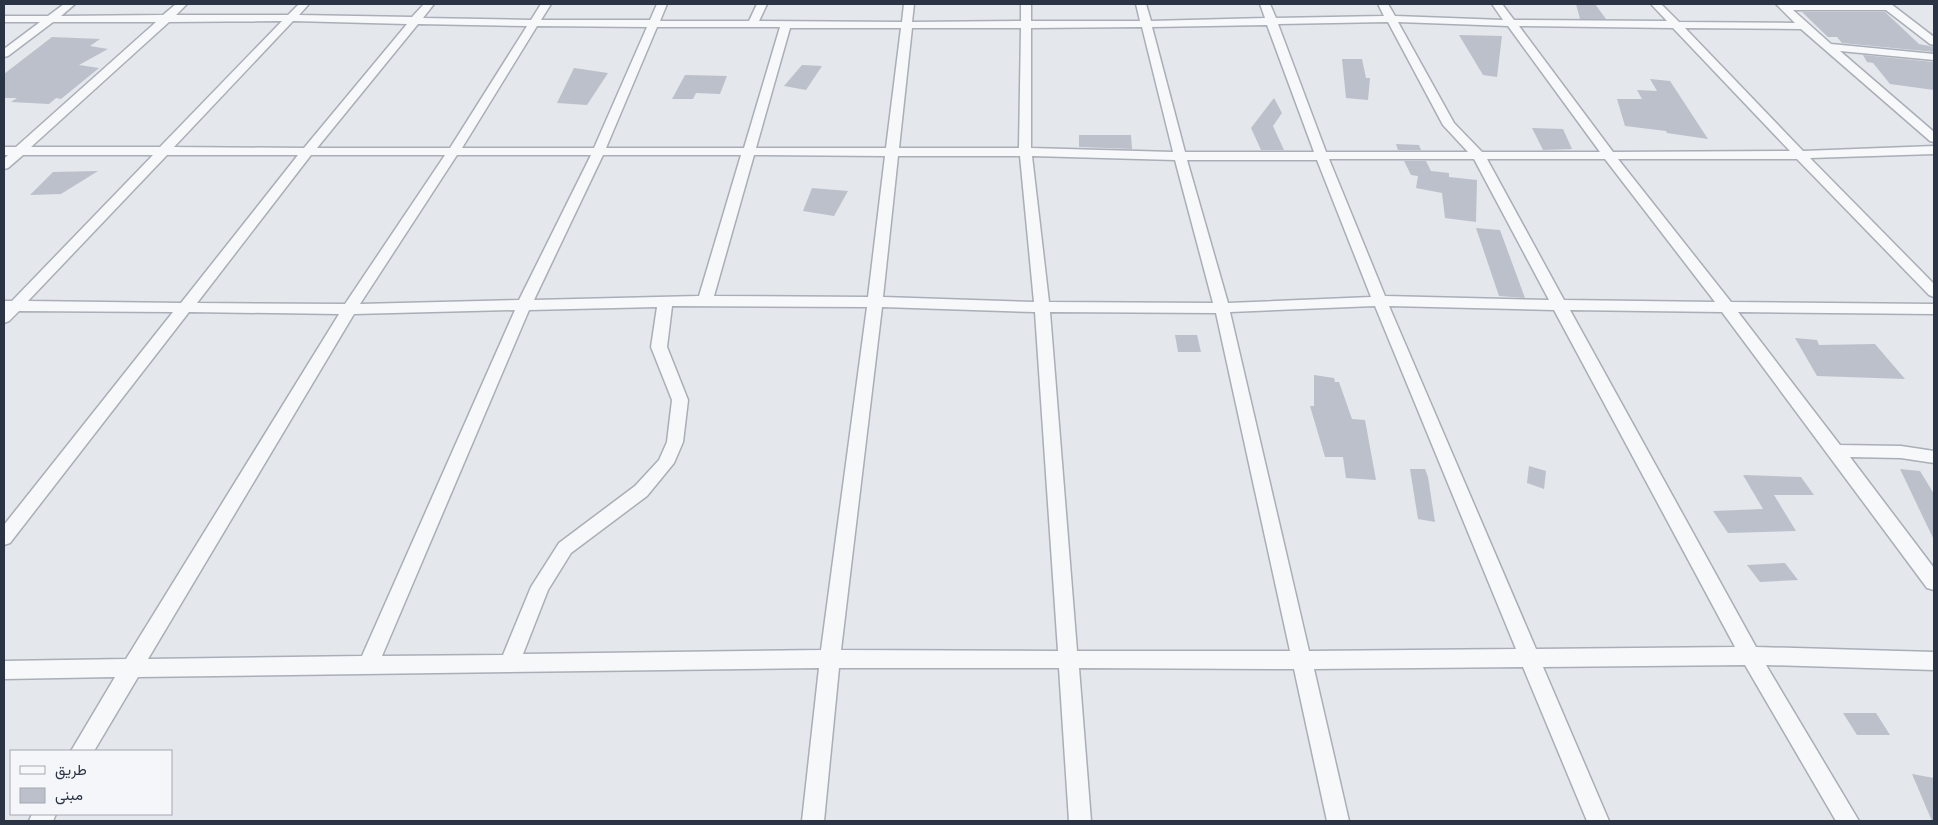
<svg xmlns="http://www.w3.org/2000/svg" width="1938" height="825" font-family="'Fira Sans',Vazirmatn,sans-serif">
  <rect width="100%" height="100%" fill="#e4e7ec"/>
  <!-- building -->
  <g fill="#bbc0ca">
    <polygon points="1576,4 1595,4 1606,19 1580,19"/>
    <polygon points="1802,12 1885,12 1919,44 1934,47 1934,52 1842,43 1837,37 1828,37"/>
    <polygon points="1459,35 1502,36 1497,77 1483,75"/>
    <polygon points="52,37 100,39 90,46 108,49 79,65 99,68 61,99 56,98 49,104 11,102 17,98 4,98 4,74"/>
    <polygon points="1863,55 1934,62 1934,90 1890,84 1873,63 1867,62"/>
    <polygon points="1342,59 1362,59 1366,78 1370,78 1368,100 1346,98"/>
    <polygon points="802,65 822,66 806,90 784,86"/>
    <polygon points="574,68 608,73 587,105 557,103"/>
    <polygon points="685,75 727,76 720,94 696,93 693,99 672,99"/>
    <polygon points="1650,79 1670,81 1708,139 1667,133 1666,131 1625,126 1617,99 1642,99 1637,90 1657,91"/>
    <polygon points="1274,98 1282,113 1273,126 1284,150 1261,150 1251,128"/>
    <polygon points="1532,128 1563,129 1572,149 1543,150"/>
    <polygon points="1079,135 1131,135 1132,149 1079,147"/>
    <polygon points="1396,144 1419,145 1421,150 1398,150"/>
    <polygon points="1404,161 1426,161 1431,171 1449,173 1449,177 1477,180 1476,222 1445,218 1442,193 1416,188 1418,176 1411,175"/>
    <polygon points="98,171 61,194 30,195 53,172"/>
    <polygon points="812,188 848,191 834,216 803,211"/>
    <polygon points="1476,228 1500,230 1525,298 1499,296"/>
    <polygon points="1175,335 1197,335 1201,352 1178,352"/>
    <polygon points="1795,338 1817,340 1819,345 1875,344 1905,379 1817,376"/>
    <polygon points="1314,375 1334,378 1335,382 1339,382 1352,419 1365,420 1376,480 1346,478 1343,457 1325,457 1310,406 1314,406"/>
    <polygon points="1529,466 1546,471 1544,489 1527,483"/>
    <polygon points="1410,469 1425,469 1428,477 1435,522 1418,519"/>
    <polygon points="1900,469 1920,471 1934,494 1934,540"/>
    <polygon points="1743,475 1801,477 1814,495 1774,495 1796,531 1728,533 1713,511 1763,509"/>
    <polygon points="1785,563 1798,580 1760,582 1747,565"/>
    <polygon points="1843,713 1876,713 1890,735 1857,735"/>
    <polygon points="1912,774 1934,778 1934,821 1932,821"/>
  </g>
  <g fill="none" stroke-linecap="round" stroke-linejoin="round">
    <!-- street casing -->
    <g stroke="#a9aeb7" stroke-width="3">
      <g id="street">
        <path d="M 64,4 L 75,4 L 61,16 L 163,15 L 176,4 L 187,4 L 176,15 L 288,15 L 299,4 L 309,4 L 299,15 L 412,17 L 424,4 L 434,4 L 423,18 L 531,20 L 541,4 L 551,4 L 541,20 L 650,20 L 657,4 L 667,4 L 660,21 L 749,21 L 757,4 L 767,4 L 759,21 L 902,22 L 904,4 L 914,4 L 912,22 L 1021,21 L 1021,4 L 1031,4 L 1031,21 L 1140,21 L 1136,4 L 1146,4 L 1151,21 L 1265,18 L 1260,4 L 1270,4 L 1276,18 L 1384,16 L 1378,4 L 1388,4 L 1395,16 L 1503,20 L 1492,4 L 1502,4 L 1514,20 L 1667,21 L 1651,4 L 1661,4 L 1679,22 L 1795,23 L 1776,4 L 1891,4 L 1934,37 L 1934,45 L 1930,44 L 1886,10 L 1793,10 L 1831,44 L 1934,54 L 1934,60 L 1840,51 L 1934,132 L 1934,142 L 1930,141 L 1801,29 L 1685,28 L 1803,151 L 1934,146 L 1934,154 L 1810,158 L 1934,284 L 1934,297 L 1929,295 L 1797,159 L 1618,159 L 1731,302 L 1934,304 L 1934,314 L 1738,312 L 1840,445 L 1901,446 L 1934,451 L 1934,463 L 1901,458 L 1850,457 L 1934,568 L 1934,590 L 1927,588 L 1722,312 L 1570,310 L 1756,647 L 1934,652 L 1934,670 L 1766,665 L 1859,821 L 1836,821 L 1745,665 L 1543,667 L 1609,821 L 1587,821 L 1523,667 L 1314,669 L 1349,821 L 1327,821 L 1294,669 L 1079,668 L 1091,821 L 1069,821 L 1059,668 L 839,668 L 824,821 L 802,821 L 819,668 L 138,677 L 94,751 L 71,751 L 115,677 L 4,679 L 4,661 L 126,659 L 339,314 L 189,312 L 10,543 L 4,545 L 4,525 L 173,312 L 19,311 L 9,321 L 4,323 L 4,301 L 12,301 L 153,155 L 23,155 L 8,168 L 4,169 L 4,159 L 8,155 L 4,155 L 4,147 L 16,147 L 156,22 L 53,22 L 8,56 L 4,57 L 4,49 L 40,22 L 4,22 L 4,16 L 48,16 ZM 282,21 L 160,147 L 31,147 L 169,22 ZM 293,21 L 407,24 L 304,148 L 174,147 ZM 1388,22 L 1443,125 L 1468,152 L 1326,152 L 1278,24 ZM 1398,22 L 1508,26 L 1600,152 L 1482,152 L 1454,123 ZM 418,24 L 527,26 L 450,148 L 317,148 ZM 1267,25 L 1314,152 L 1185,152 L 1152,27 ZM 537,26 L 647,27 L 594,148 L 462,148 ZM 1519,26 L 1673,28 L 1790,151 L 1613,152 ZM 657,27 L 780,27 L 744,148 L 606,148 ZM 1142,27 L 1173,152 L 1031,148 L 1031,28 ZM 790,28 L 901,28 L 886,148 L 756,148 ZM 912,28 L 1021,28 L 1019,148 L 899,148 ZM 167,155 L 298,155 L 181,303 L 28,301 ZM 311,155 L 445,155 L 345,304 L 197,303 ZM 457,155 L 591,155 L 519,300 L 360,304 ZM 603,155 L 741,155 L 699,296 L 534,300 ZM 754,155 L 885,156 L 868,297 L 714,296 ZM 898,156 L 1020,156 L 1034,302 L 883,297 ZM 1032,156 L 1175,160 L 1213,303 L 1049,302 ZM 1329,159 L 1474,159 L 1549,300 L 1385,296 ZM 1487,159 L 1605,159 L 1715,302 L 1564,300 ZM 1187,160 L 1317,160 L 1371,297 L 1228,303 ZM 672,306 L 867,307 L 821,650 L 523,654 L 548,590 L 571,553 L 647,496 L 674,463 L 683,442 L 688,400 L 667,347 ZM 1375,306 L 1516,649 L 1309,651 L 1230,312 ZM 1389,306 L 1554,310 L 1735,647 L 1536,649 ZM 657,307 L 651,347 L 672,400 L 667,442 L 659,460 L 635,486 L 559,543 L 531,587 L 503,655 L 382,656 L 529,310 ZM 882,307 L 1035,312 L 1058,651 L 841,650 ZM 515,310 L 362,656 L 148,659 L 354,314 ZM 1050,312 L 1216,313 L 1290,651 L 1077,651 Z"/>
        <polygon points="32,814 56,814 53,821 29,821"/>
      </g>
    </g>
    <!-- street -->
    <use href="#street" fill="#f7f8fa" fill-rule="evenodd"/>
  </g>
  <!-- border -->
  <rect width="1938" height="825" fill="none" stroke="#2b3445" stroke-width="10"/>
  <!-- legend -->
  <rect x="10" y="750" width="162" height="65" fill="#f4f6f9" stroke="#a4a8b1"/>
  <rect x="20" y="766" width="25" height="8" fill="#f7f8fa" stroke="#a4a8b1"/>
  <text x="55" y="775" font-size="15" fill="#2b3445">طريق</text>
  <rect x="20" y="788" width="25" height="15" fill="#bbc0ca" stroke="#a4a8b1"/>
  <text x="55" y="800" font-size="15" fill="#2b3445">مبنى</text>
</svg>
